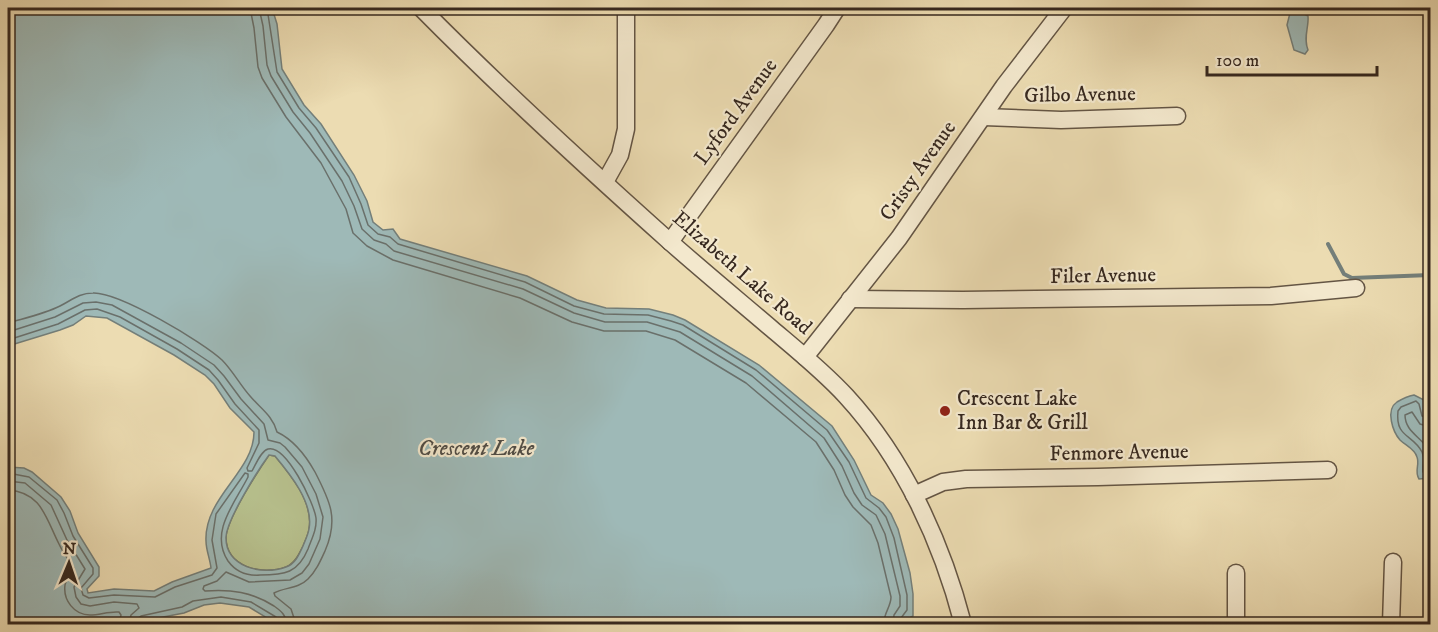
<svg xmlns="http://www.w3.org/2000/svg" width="1438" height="632" font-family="'IM FELL DW Pica',serif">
  <rect width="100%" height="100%" fill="#ecdcb2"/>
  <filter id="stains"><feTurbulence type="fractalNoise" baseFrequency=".00333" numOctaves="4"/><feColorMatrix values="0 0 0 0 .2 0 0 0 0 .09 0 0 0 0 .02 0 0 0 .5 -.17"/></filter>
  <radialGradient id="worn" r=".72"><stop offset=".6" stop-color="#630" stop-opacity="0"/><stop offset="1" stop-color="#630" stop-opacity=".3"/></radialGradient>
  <!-- green -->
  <path fill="#b7c08d" stroke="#767456" stroke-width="1.5" d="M 269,455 L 275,456 C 290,474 314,503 309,529 C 308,535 305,541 303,546 C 299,554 295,563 286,567 C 262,576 226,567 226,537 C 227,519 258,471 269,455 Z"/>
  <!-- water -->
  <g fill="#9eb9b7" stroke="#747f7a" stroke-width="1.5" fill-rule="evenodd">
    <path d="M 8,8 L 272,8 L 277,24 L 282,69 L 304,105 L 321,124 L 354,175 L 367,201 L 373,222 L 383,230 L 393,229 L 400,239 L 527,276 L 577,300 L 606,308 L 649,309 L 673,315 L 685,320 L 759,365 L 832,426 L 854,460 L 871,495 L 883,503 L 891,514 L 898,529 L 910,573 L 913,594 L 913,616 L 906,620 L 907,624 L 277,624 L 249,607 L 220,603 L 204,605 L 184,613 L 127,624 L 8,624 L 8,467 L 24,468 L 32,472 L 61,497 L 70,511 L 78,533 L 99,567 L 99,576 L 87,589 L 88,593 L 114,589 L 154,591 L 172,582 L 211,568 C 210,559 206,550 206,541 C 204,497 254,472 254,432 L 230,408 L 214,384 L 205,375 L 174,355 L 107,318 L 86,316 L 73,325 L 60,330 L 8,346 ZM 269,455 L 275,456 C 290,474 314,503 309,529 C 308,535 305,541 303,546 C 299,555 295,564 286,567 C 262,576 225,567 226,537 C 227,519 258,470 269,455 Z"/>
    <path d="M 1301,12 L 1308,16 C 1309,28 1303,37 1308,50 L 1305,54 L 1294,50 L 1287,25 L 1290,13 Z"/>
    <path d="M 1414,395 L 1424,400 L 1427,411 L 1430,416 L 1430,478 L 1419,479 C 1414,471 1420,465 1417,457 C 1415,449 1405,445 1400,440 C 1393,432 1385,410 1397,402 C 1402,399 1409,396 1414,395 Z"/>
  </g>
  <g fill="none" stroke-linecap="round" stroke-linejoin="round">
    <!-- shore -->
    <g stroke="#6a706b" stroke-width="1.5">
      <path d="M 250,8 L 254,28 L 258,67 L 262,78 L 286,117 L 321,163 L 346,209 L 353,233 L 367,246 L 393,260 L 520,298 L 572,322 L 604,331 L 646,331 L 675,340 L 746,383 L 816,442 L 834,470 L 845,495 L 853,507 L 871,525 L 878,543 L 891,597 C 891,607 883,614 884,624"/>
      <polyline points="259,8 263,26 267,65 271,76 293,112 310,133 342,181 354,206 362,229 374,240 386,244 394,251 523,289 574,313 605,322 647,322 680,332 752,376 824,438 842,466 854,493 862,505 876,515 885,534 900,596 900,606 894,615 893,624"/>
      <polyline points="267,8 277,72 299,108 316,128 349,177 361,204 368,225 378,234 390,237 398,244 525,282 574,306 604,314 648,315 671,321 683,325 756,370 827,430 849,462 866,498 879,508 886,517 894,538 907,595 907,610 901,618 901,624"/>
      <path d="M 8,323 C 25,318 44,314 60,306 C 72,300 79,293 93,293 C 119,292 203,342 222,360 C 233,371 240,385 250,396 C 260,408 273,416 277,432 C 294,440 306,456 315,472 C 330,501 339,519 325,551 C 320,562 316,571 308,579 C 298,589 285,587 274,593 L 275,596 L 291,609 L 296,624"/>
      <path d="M 8,332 L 55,317 L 83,303 L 96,302 L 112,305 L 181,343 L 214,365 L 224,376 L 241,399 L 264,424 L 268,440 L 280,443 L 285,447 L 302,467 L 316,494 L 323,517 L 320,539 L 309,564 L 302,573 L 290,580 L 249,582 L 226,572 L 217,581 L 204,586 L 203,589 L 205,591 C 231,589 252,592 274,606 C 281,611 286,615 287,624"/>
      <path d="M 8,340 L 58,324 L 85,310 L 97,309 L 120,317 L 177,349 L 209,370 L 218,380 L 235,404 L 259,430 L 259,443 L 247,468 L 248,471 L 252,471 C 256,464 261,451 268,449 C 286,444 314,503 316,518 C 317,529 312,538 308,549 C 298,573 285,575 260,575 C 248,576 236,572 228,561 C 209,532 235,503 248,477 L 248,474 L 245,473 L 216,514 L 212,540 L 217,568 L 212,575 L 175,587 L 155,597 L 114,595 L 89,598 L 83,595 L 81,588 L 93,574 L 93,568 L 73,536 L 64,513 L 57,500 L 29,477 L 8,473"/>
      <path d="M 1430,419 L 1422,416 L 1419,404 L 1416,401 L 1401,407 L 1398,411 C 1395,438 1413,434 1422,452 C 1425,459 1422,465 1423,472 L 1430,473"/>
      <path d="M 1430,427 L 1420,424 L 1412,412 L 1405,415 C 1405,434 1426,438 1430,455"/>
      <polyline points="8,481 25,483 51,505 67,540 85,569 74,587 76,597 81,604 90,606 114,602 137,604 139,608 131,615 129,624"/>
      <path d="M 8,490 C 42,492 46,519 59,544 C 63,553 69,560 74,568 C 71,574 66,579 65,585 C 63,600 74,615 90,615 C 100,615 109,611 119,612 L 121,615 L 119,624"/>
      <polyline points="136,624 137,619 141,616 182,607 193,601 221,597 251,602 276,617 279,624"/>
    </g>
    <!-- stream -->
    <g stroke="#747f7a" stroke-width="4">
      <polyline points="1298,12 1303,8"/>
      <polyline points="1328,244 1344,274 1352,278 1430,275"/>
    </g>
    <!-- minor casing -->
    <g stroke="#645544" stroke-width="19">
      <g id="minor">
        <path d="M 421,8 C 500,88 584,165 669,241 C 703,271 738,300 772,329 C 798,351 824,372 846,396 C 904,459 942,543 963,624"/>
        <polyline points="984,117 1061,120 1177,116"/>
        <polyline points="605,182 620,155 626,129 626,8"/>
        <polyline points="670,242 826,25 837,8"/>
        <polyline points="850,299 963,300 1271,296 1356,288"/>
        <polyline points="805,357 899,238 1004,86 1064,8"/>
        <polyline points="914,495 943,482 966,479 1098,477 1328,470"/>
        <polyline points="1236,573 1236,624"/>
        <polyline points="1391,624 1393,562"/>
      </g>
    </g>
    <!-- minor -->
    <use href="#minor" stroke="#f3e8cd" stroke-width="16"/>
  </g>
  <!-- markers -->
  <circle fill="#8f2418" stroke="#f3e8cd" stroke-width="2" cx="945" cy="411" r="6"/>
  <g text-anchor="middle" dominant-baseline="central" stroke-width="4.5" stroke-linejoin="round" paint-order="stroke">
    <!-- street labels -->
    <g font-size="21" fill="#36281f" stroke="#f3e8cd">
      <text transform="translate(1080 95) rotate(-1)">Gilbo Avenue</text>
      <text transform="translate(736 112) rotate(-54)">Lyford Avenue</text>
      <text transform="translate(918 171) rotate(-55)">Cristy Avenue</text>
      <text transform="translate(742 273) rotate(41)">Elizabeth Lake Road</text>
      <text transform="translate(1103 276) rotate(-1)">Filer Avenue</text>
      <text transform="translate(1119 453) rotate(-1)">Fenmore Avenue</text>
    </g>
    <!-- poi labels -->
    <g font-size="21" fill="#36281f" stroke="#f3e8cd" text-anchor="start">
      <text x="957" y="399">Crescent Lake<tspan x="957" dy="24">Inn Bar &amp; Grill</tspan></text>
    </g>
    <!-- water labels -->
    <g font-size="22" font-style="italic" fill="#504c45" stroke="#f3e8cd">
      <text x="476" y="448">Crescent Lake</text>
    </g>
  </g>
  <!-- margin -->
  <rect width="1438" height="632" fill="none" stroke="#ecdcb2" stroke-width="30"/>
  <rect x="9" y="9" width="1420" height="614" fill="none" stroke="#36281f" stroke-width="3"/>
  <rect x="15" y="15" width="1408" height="602" fill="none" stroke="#36281f" stroke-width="1.5"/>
  <!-- north arrow -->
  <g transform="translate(69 563) rotate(2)" stroke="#f3e8cd" stroke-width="4.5" paint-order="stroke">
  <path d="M0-4.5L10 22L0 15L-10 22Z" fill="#36281f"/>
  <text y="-9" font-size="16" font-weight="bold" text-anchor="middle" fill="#36281f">N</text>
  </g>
  <!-- scale -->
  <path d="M1207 66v9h170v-9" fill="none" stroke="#36281f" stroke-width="3"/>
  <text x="1216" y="66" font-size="18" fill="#36281f" stroke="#f3e8cd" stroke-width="4.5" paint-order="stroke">100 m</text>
  <rect width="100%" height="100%" filter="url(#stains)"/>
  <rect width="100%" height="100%" fill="url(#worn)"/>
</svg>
